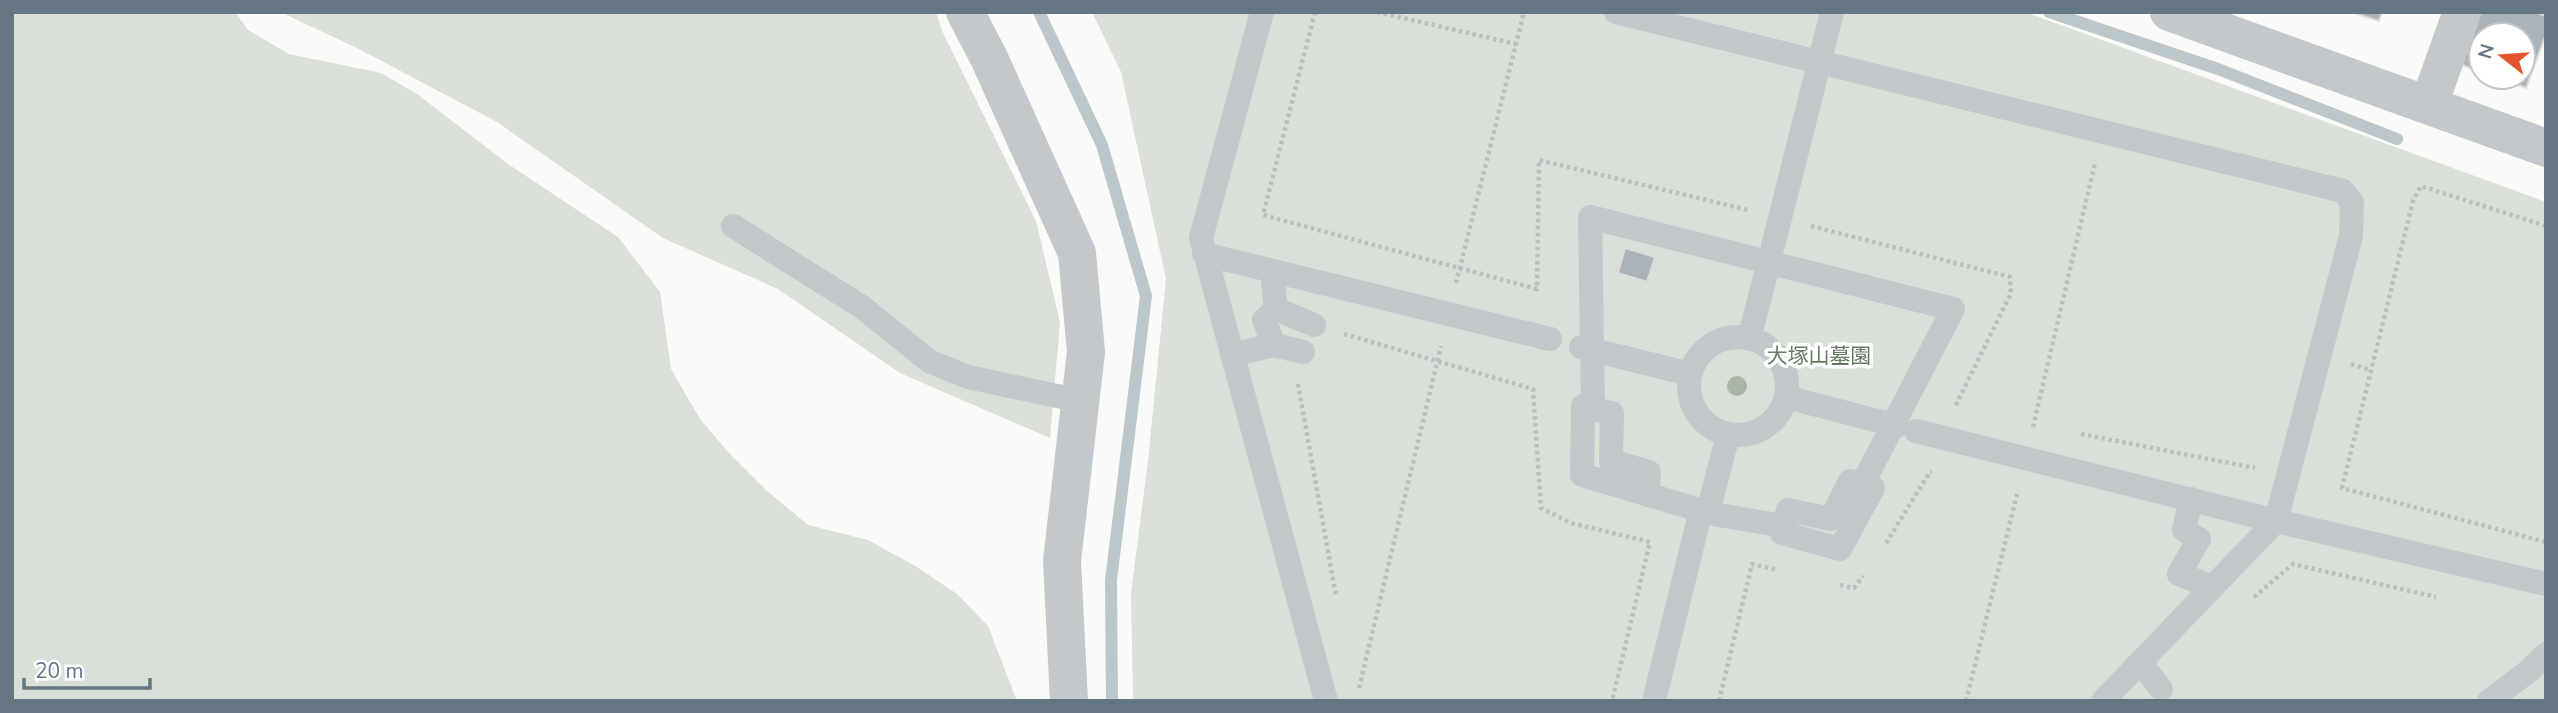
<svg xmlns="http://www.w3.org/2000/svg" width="2558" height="713" font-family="'Nunito Sans','Noto Sans JP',sans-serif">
  <rect width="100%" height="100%" fill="#fafaf8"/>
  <!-- green -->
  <g fill="#dadfd7">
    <polygon points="12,12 235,12 248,30 289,54 381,73 417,94 508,164 618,237 660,292 671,369 700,419 730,454 767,491 808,525 868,540 917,567 957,594 988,626 1017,701 12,701"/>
    <polygon points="280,12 936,12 942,31 1036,221 1060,322 1050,438 900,373 778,289 663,238 497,122 357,48"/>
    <polygon points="1092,12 2025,12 2546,202 2546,701 1133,701 1131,593 1148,461 1166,279 1121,72"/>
  </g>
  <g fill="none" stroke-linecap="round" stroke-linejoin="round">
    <!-- stream -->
    <g stroke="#bbc7cb" stroke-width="12">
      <polyline points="1039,12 1102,145 1146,296 1111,580 1112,701"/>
      <polyline points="2049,12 2218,69 2397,139"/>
    </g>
  </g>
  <!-- building -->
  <g fill="#aab3b9" stroke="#dcdcda" stroke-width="2">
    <polygon points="2351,12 2382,12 2379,21"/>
    <polygon points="2481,12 2536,12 2546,16 2546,34 2526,88 2496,77 2523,77 2523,35 2481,35 2481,72 2462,65"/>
    <polygon points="1625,248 1655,257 1647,282 1618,273"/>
  </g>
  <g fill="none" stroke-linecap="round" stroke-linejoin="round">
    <!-- path -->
    <g stroke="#bbbfc2" stroke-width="4.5" stroke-dasharray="3.5 3.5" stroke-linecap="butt">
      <polyline points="1315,12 1263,215 1537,289 1539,160 1748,210"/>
      <polyline points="1377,12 1516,44"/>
      <polyline points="1811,226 2010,277 2011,293 1955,407"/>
      <polyline points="2546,226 2421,186 2413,201 2342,488 2546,542"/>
      <polyline points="1456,283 1524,12"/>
      <polyline points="1344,334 1533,389 1541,508 1571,523 1650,542 1612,701"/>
      <polyline points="2351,364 2370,370"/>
      <polyline points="1298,384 1336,596"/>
      <polyline points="2033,427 2095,163"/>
      <polyline points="2081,434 2255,468"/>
      <polyline points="1886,543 1930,472 1932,472"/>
      <polyline points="1840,585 1854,588 1863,576"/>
      <polyline points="2254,597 2293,564 2436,597"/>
      <polyline points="1359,688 1441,346"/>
      <polyline points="1719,701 1752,564 1777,570"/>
      <polyline points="1966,701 2018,490"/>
    </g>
    <!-- service -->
    <g stroke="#c3c8cc" stroke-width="24">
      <polyline points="1262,12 1201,238 1326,701"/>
      <polyline points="1616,12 2343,191 2352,203 2351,236 2276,521 2103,701"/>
      <polygon points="1590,217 1953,309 1862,485 1873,488 1840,549 1782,533 1784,526 1713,514 1582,475 1583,406 1593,409"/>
      <polyline points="733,226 862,307 929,361 968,377 1081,401"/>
      <polyline points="1773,246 1832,12"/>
      <polyline points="1204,254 1550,339"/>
      <polyline points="1276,309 1314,325"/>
      <circle cx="1738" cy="386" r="49"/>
      <polyline points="1749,339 1770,258"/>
      <polyline points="1274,345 1303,352"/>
      <polyline points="1581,347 1690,374"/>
      <polyline points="1232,355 1274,345 1264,320 1276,309 1272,271"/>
      <polyline points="1786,397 1897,426"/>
      <polyline points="1593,409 1612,413 1611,461 1649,472 1647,495"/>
      <polyline points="1916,431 2276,521 2546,584"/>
      <polyline points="2191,499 2184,530 2199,539 2179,574 2212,587"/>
      <polyline points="1708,512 1728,435"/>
      <polyline points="1784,526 1788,510 1831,519 1850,481 1862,485"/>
      <polyline points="2140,662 2161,689"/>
      <polyline points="1654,701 1701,510"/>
      <polyline points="2489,701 2530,670 2546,654"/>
    </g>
    <!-- minor -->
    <g stroke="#c3c8cc" stroke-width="38">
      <polyline points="965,12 989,58 1077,253 1086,352 1062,561 1069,701"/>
      <polyline points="2429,104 2462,12"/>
    </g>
    <!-- tertiary -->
    <polyline stroke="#c3c8cc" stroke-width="38" points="2169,12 2546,148"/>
  </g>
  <!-- trees -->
  <circle fill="#aab4a7" cx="1737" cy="386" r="10"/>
  <g text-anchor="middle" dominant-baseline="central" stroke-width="7" stroke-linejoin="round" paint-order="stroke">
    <!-- park labels -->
    <g font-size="21" fill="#687a64" stroke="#fff">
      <text x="1819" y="356">大塚山墓園</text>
    </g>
  </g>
  <!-- border -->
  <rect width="2558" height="713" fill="none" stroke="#657683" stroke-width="28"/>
  <!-- north arrow -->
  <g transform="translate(2502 56) rotate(287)"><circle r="33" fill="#ffffff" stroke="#c1c8cd" stroke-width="2"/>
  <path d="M0-5L12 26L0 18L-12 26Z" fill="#e4572e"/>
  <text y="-10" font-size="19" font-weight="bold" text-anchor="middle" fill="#657683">N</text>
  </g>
  <!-- scale -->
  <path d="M24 678v10h126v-10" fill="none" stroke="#657683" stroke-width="3.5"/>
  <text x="35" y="678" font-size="21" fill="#657683" stroke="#ffffff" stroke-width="5" paint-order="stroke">20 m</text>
</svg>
